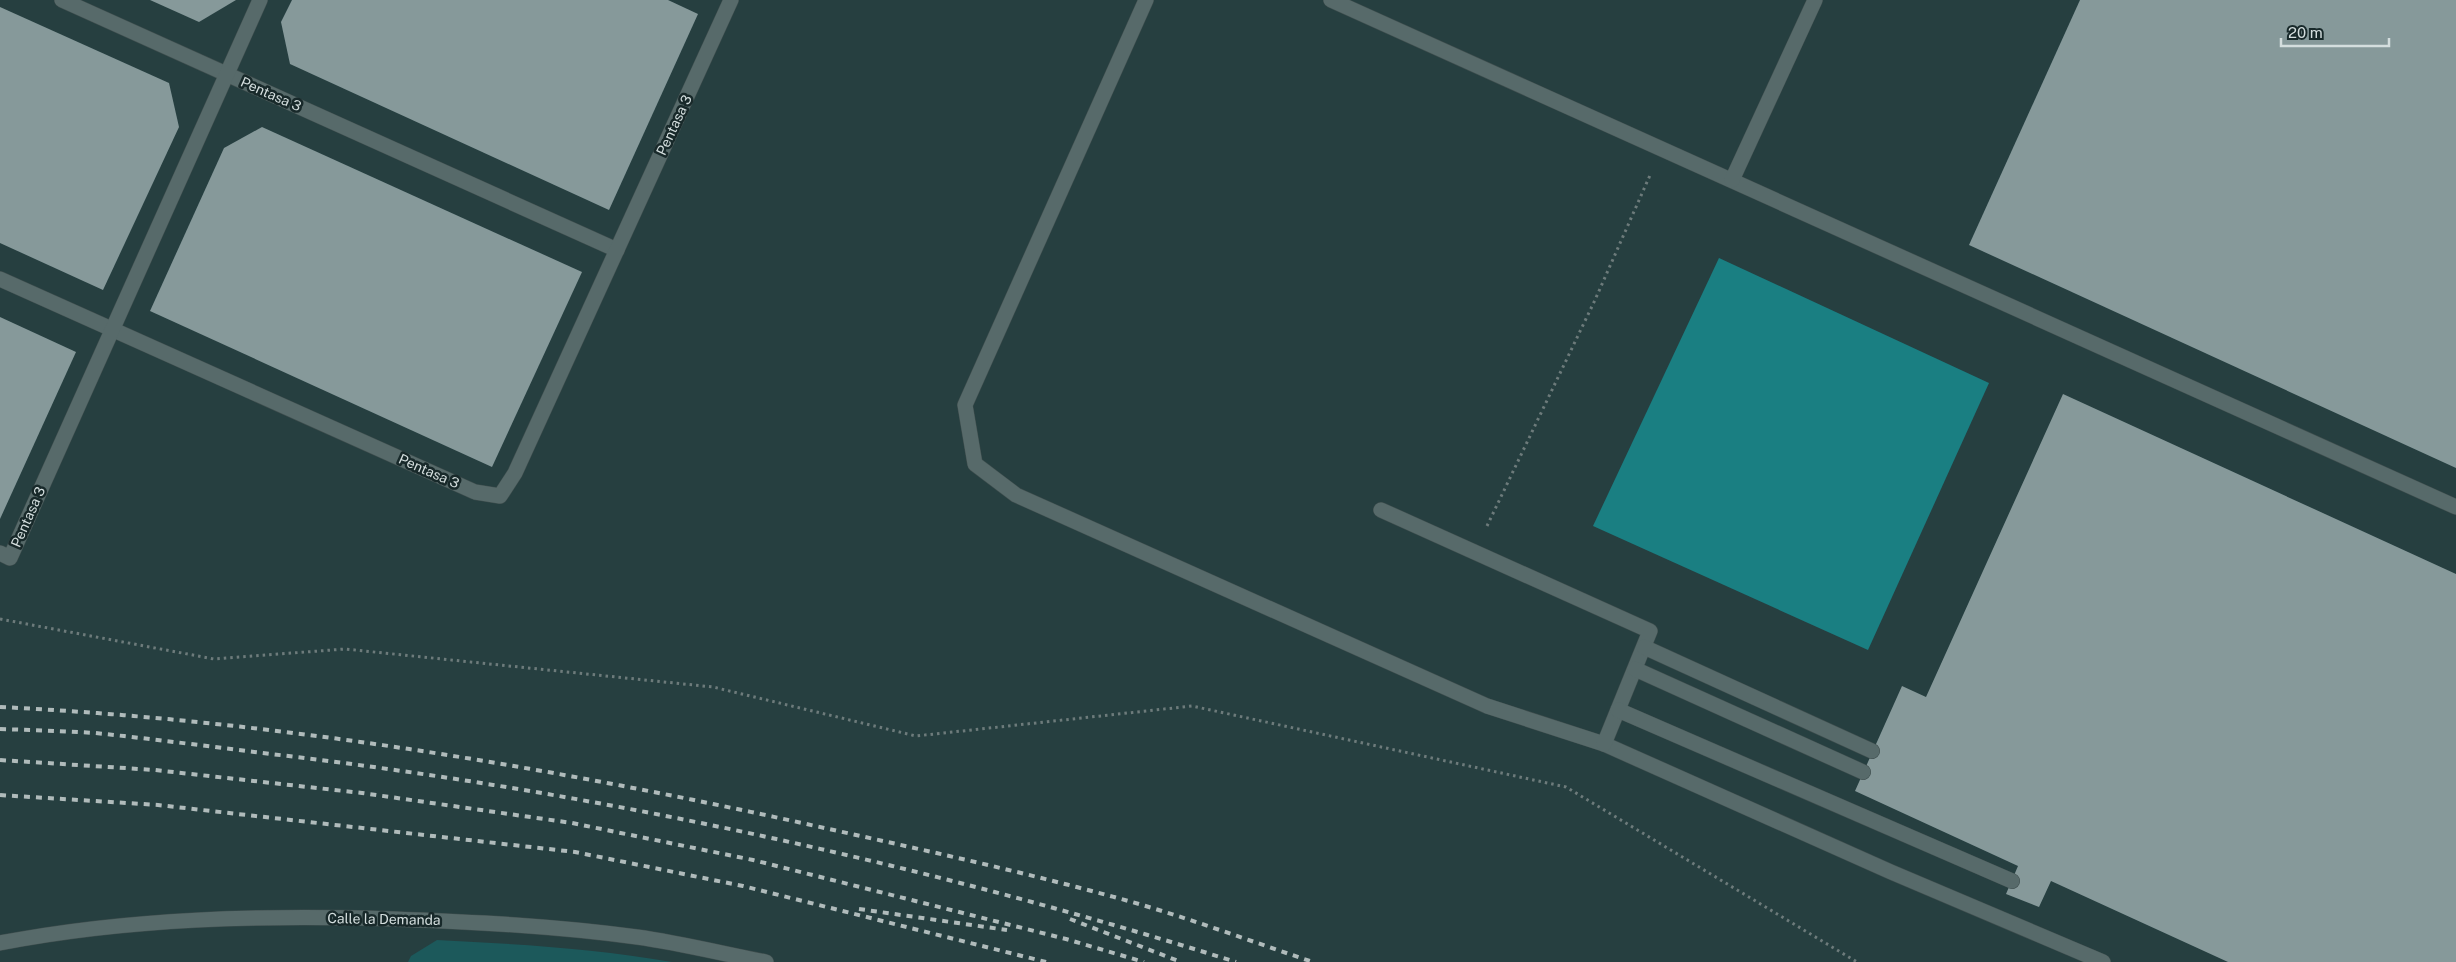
<svg xmlns="http://www.w3.org/2000/svg" width="2456" height="962" font-family="'Public Sans',sans-serif">
  <rect width="100%" height="100%" fill="#233"/>
  <!-- built -->
  <rect fill="#263f40" x="0" y="0" width="2456" height="962"/>
  <!-- green -->
  <path fill="#1c595b" d="M 437,940 C 516,944 594,948 672,962 L 408,962 L 411,956 Z"/>
  <!-- water -->
  <polygon fill="#1a7f82" points="1719,258 1989,383 1868,650 1593,526"/>
  <!-- building -->
  <g fill="#86999a">
    <polygon points="150,0 236,0 199,22"/>
    <polygon points="292,0 668,0 698,14 609,210 290,64 281,22"/>
    <polygon points="2080,0 2456,0 2456,468 1969,245"/>
    <polygon points="0,7 169,83 179,127 103,290 0,243"/>
    <polygon points="262,127 582,272 492,467 150,311 224,148"/>
    <polygon points="0,317 76,352 0,519"/>
    <polygon points="2063,394 2456,574 2456,962 2228,962 2051,881 2039,907 2006,894 2018,866 1855,791 1902,686 1926,697"/>
  </g>
  <g fill="none" stroke-linecap="round" stroke-linejoin="round">
    <!-- minor casing -->
    <g stroke="#3f4e4e" stroke-width="16">
      <g id="minor">
        <polyline points="62,0 617,250"/>
        <polyline points="1146,0 965,405 975,464 1016,495 1487,706 1604,744 1891,872 2103,962"/>
        <polyline points="1331,0 2456,507"/>
        <polyline points="1732,180 1815,0"/>
        <polyline points="0,279 475,492 500,496 515,473 731,0"/>
        <polyline points="1381,510 1650,631 1604,744"/>
        <polyline points="0,553 10,558 260,0"/>
        <polyline points="1644,647 1872,751"/>
        <polyline points="1635,669 1863,772"/>
        <polyline points="1618,710 2012,881"/>
        <path d="M 0,943 C 130,918 262,915 394,919 C 475,922 556,926 637,937 C 680,943 724,954 766,962"/>
      </g>
    </g>
    <!-- path -->
    <g stroke="#6d7b7b" stroke-width="3" stroke-dasharray="2.5 4" stroke-linecap="butt">
      <polyline points="1487,526 1595,300 1651,173"/>
      <polyline points="0,619 214,659 345,649 713,687 916,736 1192,706 1566,787 1857,962"/>
    </g>
    <!-- minor -->
    <use href="#minor" stroke="#576a6a" stroke-width="15"/>
    <!-- rail -->
    <g stroke="#b0bbbb" stroke-width="4" stroke-dasharray="6 6" stroke-linecap="butt">
      <path d="M 0,707 C 267,720 532,764 793,821 C 901,845 1008,868 1114,897 C 1181,915 1247,940 1313,962"/>
      <path d="M 0,729 C 32,730 63,731 95,733 C 154,739 213,747 271,754 C 598,792 922,863 1236,962"/>
      <polyline points="0,760 155,770 362,793 572,823 753,860 1066,939 1144,962"/>
      <polyline points="0,795 158,805 575,852 743,886 1046,962"/>
      <polyline points="859,909 1007,930"/>
      <polyline points="1070,919 1181,962"/>
    </g>
  </g>
  <g text-anchor="middle" dominant-baseline="central" stroke-width="5" stroke-linejoin="round" paint-order="stroke">
    <!-- street labels -->
    <g font-size="14" fill="#d4dede" stroke="#18292a">
      <text transform="translate(271 94) rotate(24)">Pentasa 3</text>
      <text transform="translate(674 125) rotate(-65)">Pentasa 3</text>
      <text transform="translate(429 471) rotate(24)">Pentasa 3</text>
      <text transform="translate(28 517) rotate(-66)">Pentasa 3</text>
      <text transform="translate(384 919) rotate(1)">Calle la Demanda</text>
    </g>
  </g>
  <!-- scale -->
  <path d="M2281 38v8h108v-8" fill="none" stroke="#d4dede" stroke-width="2.5"/>
  <text x="2288" y="38" font-size="15" fill="#d4dede" stroke="#18292a" stroke-width="4" paint-order="stroke">20 m</text>
</svg>
